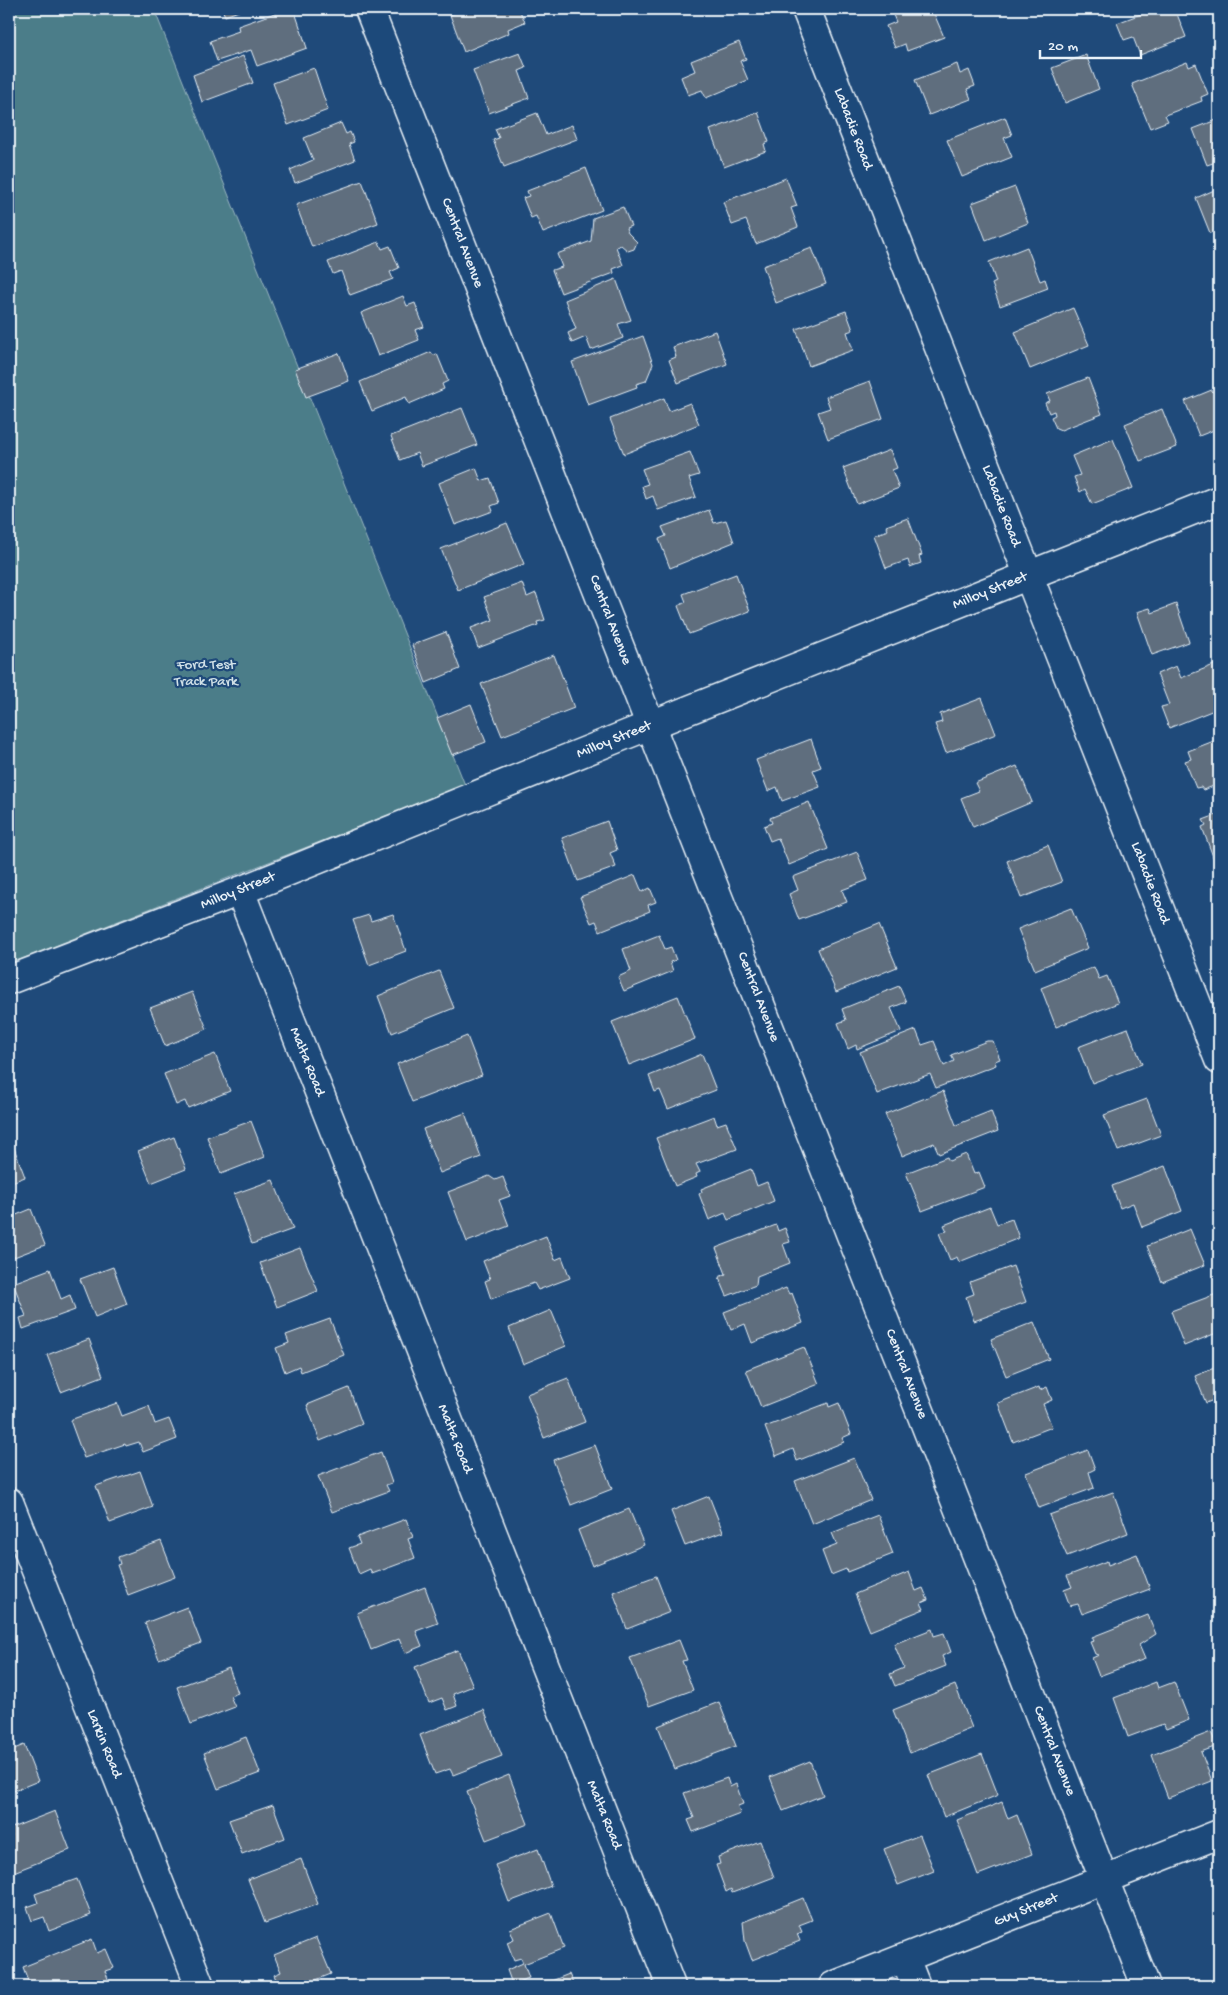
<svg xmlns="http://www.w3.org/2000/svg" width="1228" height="1995" font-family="'Gochi Hand',sans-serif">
  <rect width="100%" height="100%" fill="#1f4a7a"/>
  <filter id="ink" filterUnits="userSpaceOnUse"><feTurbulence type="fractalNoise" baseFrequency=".02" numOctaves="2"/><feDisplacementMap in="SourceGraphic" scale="10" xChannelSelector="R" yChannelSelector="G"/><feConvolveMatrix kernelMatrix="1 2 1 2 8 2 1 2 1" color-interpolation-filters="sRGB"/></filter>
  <g filter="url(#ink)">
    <!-- green -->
    <polygon fill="#4b7d89" stroke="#9ab7c0" points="9,9 154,9 465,785 9,964"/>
    <!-- building -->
    <g fill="#5e6e7e" stroke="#e8f1f8">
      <polygon points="222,9 244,9 225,16"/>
      <polygon points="286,9 294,9 307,48 257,66 251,50 217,61 210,41 239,31 238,26"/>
      <polygon points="466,9 519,9 525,22 508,29 509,33 464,52 450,15"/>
      <polygon points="909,9 932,9 944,37 907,51 905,44 895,48 886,26 896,22 893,15"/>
      <polygon points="1154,9 1175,9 1186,37 1140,55 1133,37 1124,40 1117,23"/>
      <polygon points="739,42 746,59 740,61 748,80 706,98 702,90 688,95 681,77 695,71 691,61"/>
      <polygon points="520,53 526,68 519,71 529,98 489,113 473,70"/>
      <polygon points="1086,55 1099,89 1065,103 1052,68"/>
      <polygon points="243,56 253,83 202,102 193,75"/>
      <polygon points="1187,62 1189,67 1196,64 1208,94 1201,97 1202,101 1165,115 1168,121 1150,128 1132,84"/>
      <polygon points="957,64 960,74 969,70 975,86 967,89 971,99 929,115 915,80"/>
      <polygon points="314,68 328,110 288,125 273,83"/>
      <polygon points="758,112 769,142 764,144 766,151 724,167 710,130"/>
      <polygon points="537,113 546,135 572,125 577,139 504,167 493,140 499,138 495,129"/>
      <polygon points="1005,117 1012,135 1004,138 1012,157 962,177 947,140"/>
      <polygon points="1219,119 1219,161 1207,165 1193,129"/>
      <polygon points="341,123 346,134 350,132 354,142 349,144 355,160 295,183 290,170 313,160 304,138"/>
      <polygon points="586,168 602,210 543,233 536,216 531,218 523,198 529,196 527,191"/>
      <polygon points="786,178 797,206 791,208 798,227 756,244 746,220 732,225 723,202"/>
      <polygon points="362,181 378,223 312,247 296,205"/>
      <polygon points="1015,187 1028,223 986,240 972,203"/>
      <polygon points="1219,188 1219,230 1210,233 1196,198"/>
      <polygon points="623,207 631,226 626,228 628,233 637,242 634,249 628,251 621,245 616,247 623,265 613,269 614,273 561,293 552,270 562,267 557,254 591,241 593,218"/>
      <polygon points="379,242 382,249 390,246 399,268 390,272 393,279 350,295 341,271 333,274 328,262"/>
      <polygon points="1027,247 1040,281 1045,279 1048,288 1000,306 992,284 996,282 989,262"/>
      <polygon points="812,248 826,284 776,303 763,266"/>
      <polygon points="616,279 631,320 618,324 623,338 591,350 586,337 572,343 568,333 576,329 565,300"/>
      <polygon points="403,296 407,306 415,303 424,327 415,330 419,340 378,356 361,313"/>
      <polygon points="1073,308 1089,345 1030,369 1015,332"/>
      <polygon points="846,311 853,330 847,332 853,350 809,366 796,329"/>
      <polygon points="715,331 727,364 678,383 669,360 676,357 673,347"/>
      <polygon points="643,336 653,364 646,381 636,384 637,387 588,405 572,362"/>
      <polygon points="431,352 433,355 437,354 448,381 442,384 444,389 409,404 406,397 372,411 360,382"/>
      <polygon points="339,353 349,381 306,397 295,369"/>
      <polygon points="1088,378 1102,414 1061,430 1056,428 1051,417 1055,415 1054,411 1049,413 1045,403 1050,401 1047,394"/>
      <polygon points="870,381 883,419 828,439 818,412 830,408 826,397"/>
      <polygon points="1219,387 1219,428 1199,436 1185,401"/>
      <polygon points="664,398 669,411 690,403 699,424 624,454 610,419"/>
      <polygon points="462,408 477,445 422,466 417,453 400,460 391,436"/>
      <polygon points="1162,409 1177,447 1140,461 1125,424"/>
      <polygon points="1113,439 1133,488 1092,504 1085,489 1080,492 1074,477 1080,475 1072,456"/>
      <polygon points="890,450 897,468 892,470 899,488 857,504 843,468"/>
      <polygon points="690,452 699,475 689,478 696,497 658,510 653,496 646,499 642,486 648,484 642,469"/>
      <polygon points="476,468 481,481 490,478 499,503 491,506 493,511 455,525 439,483"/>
      <polygon points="709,510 714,523 726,520 734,542 670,568 659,539 666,536 662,527"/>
      <polygon points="908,518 922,555 919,556 921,563 910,567 908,560 886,568 874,535 888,530 886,526"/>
      <polygon points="507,523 524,564 458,590 441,549"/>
      <polygon points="736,574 750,611 689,634 678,606 686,602 683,594"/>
      <polygon points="522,583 527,597 536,593 545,620 537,622 538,625 478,648 471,628 493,620 484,597"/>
      <polygon points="1176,604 1189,642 1152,655 1137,612 1150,608 1152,613"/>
      <polygon points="446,632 460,669 426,683 412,645"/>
      <polygon points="554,655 574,708 502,736 481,684"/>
      <polygon points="1219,663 1219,708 1169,728 1161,707 1169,705 1157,674 1176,666 1181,678"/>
      <polygon points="982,698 996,734 946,753 935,724 942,722 940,714"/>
      <polygon points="471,704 486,742 452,755 437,718"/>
      <polygon points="811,739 821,767 813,770 820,787 782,801 777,787 768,791 756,760"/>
      <polygon points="1219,739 1219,784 1203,790 1201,787 1196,788 1185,761 1191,759 1188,751"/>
      <polygon points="1017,766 1032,802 973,827 961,798 979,791 975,783"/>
      <polygon points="809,802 828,849 789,865 778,838 770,841 764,826 772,823 770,818"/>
      <polygon points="1219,814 1219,860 1215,862 1202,827 1206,825 1203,820"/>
      <polygon points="607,821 617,850 610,853 616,867 578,881 562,838"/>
      <polygon points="1048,845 1062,882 1021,898 1007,861"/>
      <polygon points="857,852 868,880 842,890 847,902 799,920 789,894 798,890 793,877"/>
      <polygon points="635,875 642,892 650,888 656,902 648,905 650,911 600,931 596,921 591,923 580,897"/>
      <polygon points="1071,908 1088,948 1035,970 1018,929"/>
      <polygon points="393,914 406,951 369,965 353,920 369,915 371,921"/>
      <polygon points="879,924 897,967 836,992 818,949"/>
      <polygon points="659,935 665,949 671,947 676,960 670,962 673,971 624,991 618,977 631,971 623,949"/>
      <polygon points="1094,967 1099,979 1107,976 1118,1003 1056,1027 1041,988"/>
      <polygon points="439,971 454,1008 392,1033 378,996"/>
      <polygon points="899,986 906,1002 891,1008 901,1031 857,1049 856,1045 848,1049 838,1023 846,1020 842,1009"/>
      <polygon points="192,992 207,1029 165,1046 150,1008"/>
      <polygon points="678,996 695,1039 629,1065 612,1022"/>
      <polygon points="1128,1028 1142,1064 1092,1083 1078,1047"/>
      <polygon points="916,1030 922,1045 934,1041 944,1066 954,1061 951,1055 987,1041 993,1041 1000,1059 995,1061 996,1065 936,1088 930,1074 877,1094 860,1052"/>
      <polygon points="467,1036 482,1075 412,1102 397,1064"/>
      <polygon points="215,1054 230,1091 188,1108 185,1101 176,1105 164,1074"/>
      <polygon points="702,1054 716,1090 668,1109 660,1090 655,1092 649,1076"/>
      <polygon points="943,1091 956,1125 991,1111 998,1131 939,1154 934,1143 902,1156 885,1114"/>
      <polygon points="1147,1099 1161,1135 1118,1151 1104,1115"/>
      <polygon points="465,1113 481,1157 440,1173 423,1129"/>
      <polygon points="714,1116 717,1125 726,1122 737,1149 696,1164 700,1172 696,1174 697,1177 675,1186 656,1138"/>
      <polygon points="251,1121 265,1157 221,1174 207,1137"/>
      <polygon points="174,1137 186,1169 151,1183 138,1151"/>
      <polygon points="9,1140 11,1140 25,1177 9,1183"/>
      <polygon points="966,1154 974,1174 979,1172 985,1187 922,1211 906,1173 947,1157 949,1161"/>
      <polygon points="1165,1166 1182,1211 1142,1227 1133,1203 1120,1208 1112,1186"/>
      <polygon points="751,1169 757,1186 767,1182 774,1201 728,1220 725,1213 709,1220 699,1194 702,1192 701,1189"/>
      <polygon points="489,1176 495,1180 503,1177 510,1196 499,1200 509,1226 467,1242 448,1192"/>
      <polygon points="273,1180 293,1229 252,1244 234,1194"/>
      <polygon points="990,1207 997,1224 1012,1219 1019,1238 959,1262 957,1257 950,1260 939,1233 947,1231 944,1225"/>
      <polygon points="31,1209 45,1245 9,1259 9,1218"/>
      <polygon points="776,1225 778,1231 785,1228 790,1242 783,1244 790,1263 757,1276 756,1285 727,1296 719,1277 726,1274 716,1248"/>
      <polygon points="1190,1229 1205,1265 1162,1282 1147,1246"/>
      <polygon points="546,1236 555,1260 562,1257 570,1278 538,1290 534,1283 491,1299 485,1281 490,1279 483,1261"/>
      <polygon points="300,1248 318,1291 277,1307 260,1263"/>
      <polygon points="1013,1266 1026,1302 974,1321 966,1297 974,1294 970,1282"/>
      <polygon points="113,1267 127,1304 95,1317 80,1279"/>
      <polygon points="50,1269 61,1299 70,1295 75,1310 23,1329 20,1318 26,1316 13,1283"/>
      <polygon points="786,1288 789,1294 792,1293 803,1323 752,1343 745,1324 731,1330 724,1312"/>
      <polygon points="1219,1293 1219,1332 1184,1346 1171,1311"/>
      <polygon points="551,1310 566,1346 523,1364 509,1328"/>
      <polygon points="330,1319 344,1355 301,1372 299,1366 285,1372 276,1348 289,1343 286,1335"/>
      <polygon points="1034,1322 1049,1359 1006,1376 991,1339"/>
      <polygon points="89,1339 103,1376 61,1392 47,1355"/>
      <polygon points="804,1347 819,1384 761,1407 746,1370"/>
      <polygon points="1219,1366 1219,1406 1216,1399 1206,1403 1195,1376"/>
      <polygon points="568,1378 585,1422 544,1438 527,1394"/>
      <polygon points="1039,1387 1040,1390 1047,1387 1052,1400 1043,1404 1052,1427 1013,1442 998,1403"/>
      <polygon points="349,1388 362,1424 320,1441 307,1405"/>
      <polygon points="117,1403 122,1416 149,1406 155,1424 169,1419 177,1439 143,1452 139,1442 126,1446 125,1444 84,1458 70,1420"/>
      <polygon points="828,1403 829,1407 839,1403 851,1434 842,1438 844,1442 797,1461 793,1449 776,1456 765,1427"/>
      <polygon points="595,1445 612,1489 571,1505 553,1460"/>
      <polygon points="1088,1450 1095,1469 1089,1472 1094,1488 1039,1508 1026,1473"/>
      <polygon points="381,1452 392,1483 386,1485 389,1491 332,1512 318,1476"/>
      <polygon points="854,1458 871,1500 812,1524 795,1481"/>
      <polygon points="140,1471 153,1507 110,1523 96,1486"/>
      <polygon points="1113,1492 1128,1533 1067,1556 1049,1515"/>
      <polygon points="709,1496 723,1532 685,1546 671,1511"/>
      <polygon points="629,1509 644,1545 592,1566 578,1530"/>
      <polygon points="878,1515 893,1554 847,1572 846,1569 831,1575 822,1551 837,1545 832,1533"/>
      <polygon points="406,1519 413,1537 408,1539 415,1558 372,1574 370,1569 359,1574 349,1548 360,1544 357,1537"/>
      <polygon points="161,1541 175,1577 128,1595 117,1565 120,1564 118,1557"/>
      <polygon points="1137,1554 1150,1589 1082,1614 1078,1604 1070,1606 1064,1590 1072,1587 1067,1576 1107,1561 1108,1565"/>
      <polygon points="909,1572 916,1591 923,1588 928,1600 921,1603 924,1609 870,1631 855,1594"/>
      <polygon points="656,1576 670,1612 627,1629 613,1592"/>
      <polygon points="425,1587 438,1623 416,1631 422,1646 405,1653 399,1639 371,1650 357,1613"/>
      <polygon points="187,1607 201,1643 159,1659 145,1623"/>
      <polygon points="1148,1615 1156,1634 1139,1645 1145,1659 1099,1676 1092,1658 1099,1655 1095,1654 1090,1642 1094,1641 1092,1637"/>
      <polygon points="932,1629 934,1636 944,1633 951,1652 942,1656 946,1666 895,1686 890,1674 904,1668 894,1644"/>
      <polygon points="679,1640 687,1660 682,1661 693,1690 649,1706 630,1658"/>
      <polygon points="458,1650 473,1686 453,1694 457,1706 447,1710 442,1698 429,1703 415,1667"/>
      <polygon points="229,1668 238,1693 230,1696 235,1707 191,1724 177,1687"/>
      <polygon points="1156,1682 1158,1688 1174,1682 1189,1720 1166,1729 1163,1724 1128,1737 1114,1698"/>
      <polygon points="955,1685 972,1728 910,1753 893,1710"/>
      <polygon points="719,1702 736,1746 675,1769 658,1726"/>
      <polygon points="484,1710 502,1756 453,1775 450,1769 435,1774 420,1735"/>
      <polygon points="1211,1732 1217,1746 1201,1752 1212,1781 1168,1798 1152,1755"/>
      <polygon points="246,1737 260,1773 218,1789 204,1753"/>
      <polygon points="24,1745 38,1781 9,1793 9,1751"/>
      <polygon points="982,1754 998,1795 944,1817 928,1775"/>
      <polygon points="810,1761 823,1795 783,1811 770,1777"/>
      <polygon points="509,1775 528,1824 486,1840 467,1792"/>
      <polygon points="727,1778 730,1787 736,1784 743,1804 738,1806 740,1814 693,1832 688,1820 694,1818 684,1793"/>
      <polygon points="1002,1802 1008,1819 1017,1815 1032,1854 978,1875 957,1820"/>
      <polygon points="273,1805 285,1838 242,1854 229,1820"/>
      <polygon points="55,1811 70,1850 11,1873 9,1869 9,1837 12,1836 9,1829"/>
      <polygon points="920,1835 934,1871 898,1885 884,1849"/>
      <polygon points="760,1841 774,1877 732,1893 731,1889 726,1892 716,1865 720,1864 718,1857"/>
      <polygon points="538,1849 551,1886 509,1902 495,1865"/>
      <polygon points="301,1859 318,1904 265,1923 248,1879"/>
      <polygon points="77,1879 91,1915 49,1931 44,1917 32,1921 27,1907 38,1903 35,1894"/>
      <polygon points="803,1898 812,1920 799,1925 802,1932 797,1934 800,1941 752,1960 745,1941 743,1922"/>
      <polygon points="551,1913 564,1948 524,1964 529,1978 512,1984 507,1970 523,1963 521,1958 514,1960 507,1942 514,1939 510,1929"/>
      <polygon points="1219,1929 1219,1942 1215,1931"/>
      <polygon points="316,1938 331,1974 301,1986 279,1986 274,1975 281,1972 274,1955"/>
      <polygon points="92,1939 97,1953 106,1949 114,1968 105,1971 111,1986 30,1986 23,1967"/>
      <polygon points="569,1974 574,1986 539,1986"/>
      <polygon points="1051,1980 1054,1986 1035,1986"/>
    </g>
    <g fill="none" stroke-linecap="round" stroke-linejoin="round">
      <!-- minor casing -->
      <g stroke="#e8f1f8" stroke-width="31">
        <g id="minor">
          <polyline points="369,9 1146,1986"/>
          <polyline points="806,9 1219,1060"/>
          <polyline points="240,891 671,1986"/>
          <polyline points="9,980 240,891 623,736 1219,500"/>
          <polyline points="9,1502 200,1986"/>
          <polyline points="905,1958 916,1986"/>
          <polyline points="833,1986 1219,1834"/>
        </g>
      </g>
      <!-- minor -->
      <use href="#minor" stroke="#1f4a7a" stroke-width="28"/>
    </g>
  </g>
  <g text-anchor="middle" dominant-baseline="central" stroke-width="4.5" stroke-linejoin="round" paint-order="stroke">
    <!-- street labels -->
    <g font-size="15" fill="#e8f1f8" stroke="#1f4a7a">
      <text transform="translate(853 129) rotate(69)">Labadie Road</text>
      <text transform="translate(462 243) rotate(69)">Central Avenue</text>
      <text transform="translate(1001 506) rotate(69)">Labadie Road</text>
      <text transform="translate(990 591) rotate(-22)">Milloy Street</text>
      <text transform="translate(610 620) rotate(69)">Central Avenue</text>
      <text transform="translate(614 740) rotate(-22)">Milloy Street</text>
      <text transform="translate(1150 883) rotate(69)">Labadie Road</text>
      <text transform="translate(238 891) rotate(-22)">Milloy Street</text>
      <text transform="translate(758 997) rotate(69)">Central Avenue</text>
      <text transform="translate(307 1062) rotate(68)">Malta Road</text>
      <text transform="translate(906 1374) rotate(69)">Central Avenue</text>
      <text transform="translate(455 1439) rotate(68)">Malta Road</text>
      <text transform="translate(104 1744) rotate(68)">Larkin Road</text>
      <text transform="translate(1054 1751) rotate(69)">Central Avenue</text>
      <text transform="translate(604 1815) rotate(68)">Malta Road</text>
      <text transform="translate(1026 1910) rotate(-22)">Guy Street</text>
    </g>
    <!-- park labels -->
    <g font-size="15" fill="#d0e0e7" stroke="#1f4a7a">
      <text x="206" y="665">Ford Test<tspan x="206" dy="17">Track Park</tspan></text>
    </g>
  </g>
  <!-- margin -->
  <rect width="1228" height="1995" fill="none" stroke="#1f4a7a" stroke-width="30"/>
  <rect x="15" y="15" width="1198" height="1965" fill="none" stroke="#e8f1f8" stroke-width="2" filter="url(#ink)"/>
  <!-- scale -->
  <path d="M1040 50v8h101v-8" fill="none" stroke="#e8f1f8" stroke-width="2.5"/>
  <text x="1048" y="50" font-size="15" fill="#e8f1f8" stroke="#1f4a7a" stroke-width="4" paint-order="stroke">20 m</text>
</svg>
